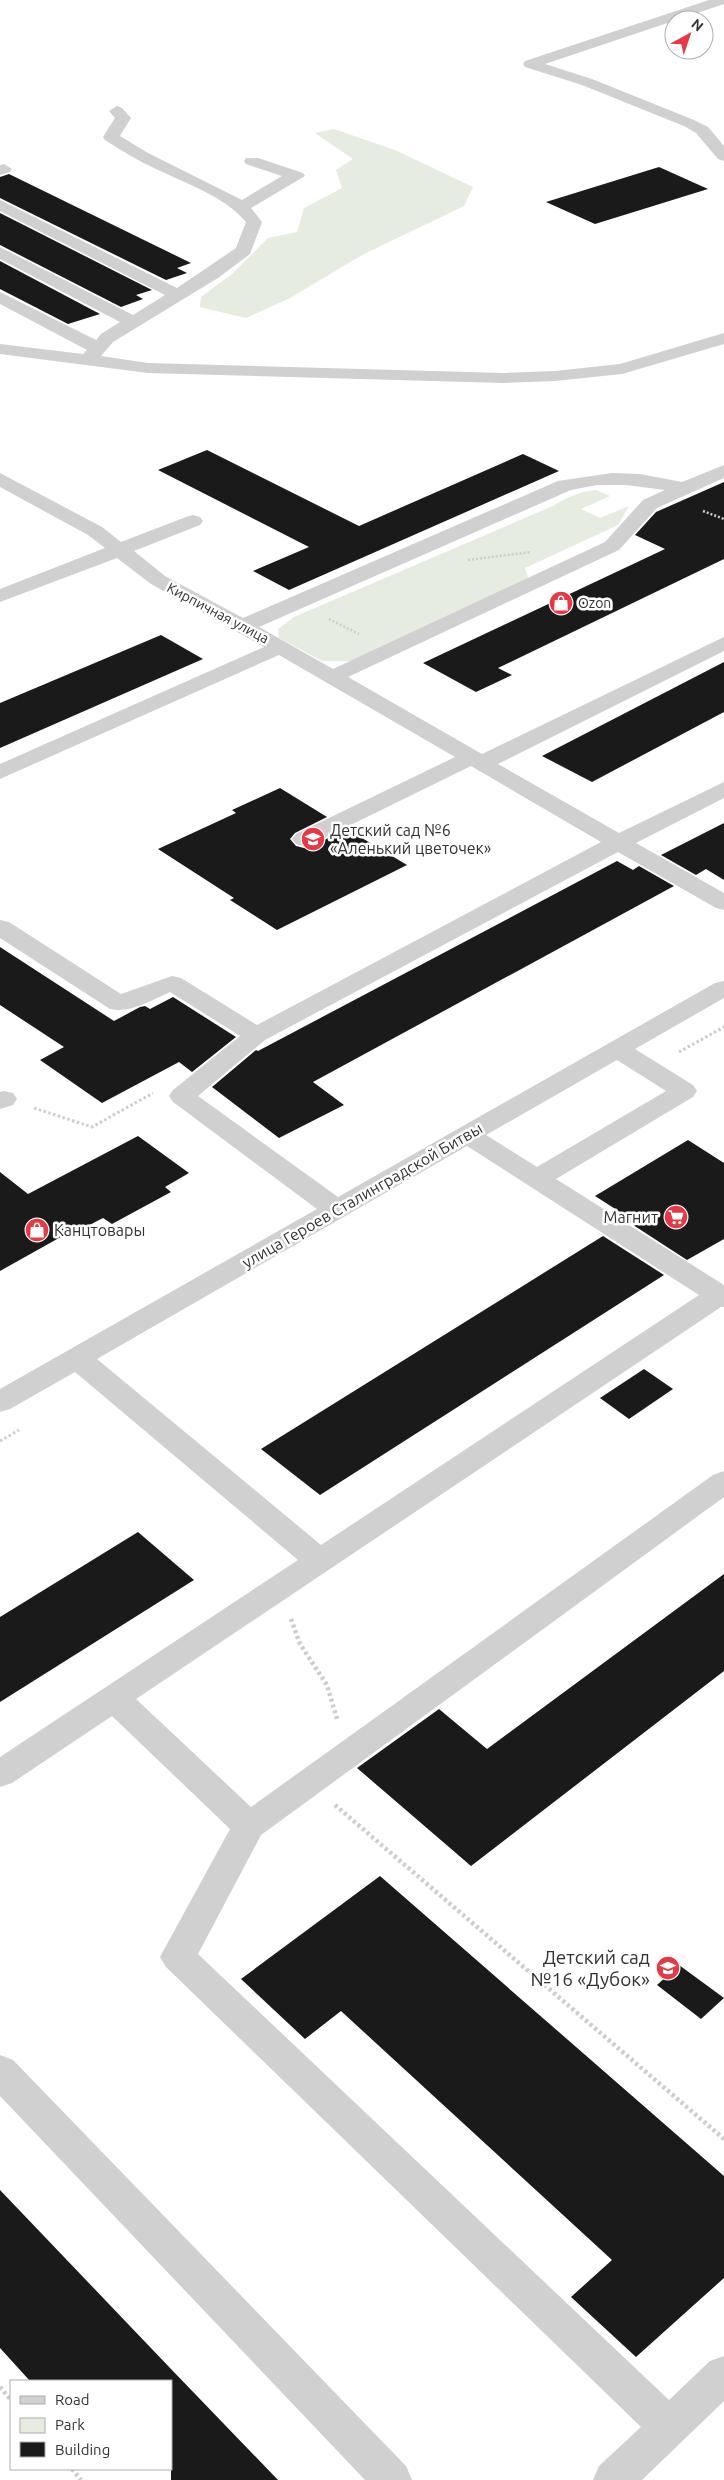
<svg xmlns="http://www.w3.org/2000/svg" width="724" height="2480" font-family="Ubuntu,sans-serif">
  <rect width="100%" height="100%" fill="#fff"/>
  <!-- green -->
  <g fill="#e6ecdf">
    <polygon points="334,129 395,150 473,187 464,206 362,255 290,298 246,318 200,307 201,297 232,274 268,238 297,232 304,208 342,188 336,170 353,159 315,133"/>
    <path d="M 596,490 L 610,496 L 581,509 L 600,518 L 629,506 L 618,525 L 525,568 L 529,580 L 355,661 L 322,661 L 279,638 L 278,629 L 294,617 L 553,506 C 568,497 578,492 596,490 Z"/>
  </g>
  <!-- building -->
  <g fill="#1a1a1a">
    <polygon points="659,167 708,189 595,224 546,202"/>
    <polygon points="9,174 191,263 177,268 187,273 166,280 0,198 0,177"/>
    <polygon points="0,213 152,290 136,295 143,299 121,307 0,245"/>
    <polygon points="0,261 100,314 68,324 0,289"/>
    <polygon points="207,450 359,526 523,454 559,471 289,590 253,571 309,547 158,470"/>
    <polygon points="724,482 724,559 498,668 512,675 476,692 423,663 665,549 635,535 656,512"/>
    <polygon points="161,635 203,659 0,748 0,703"/>
    <polygon points="724,662 724,712 592,782 542,756"/>
    <polygon points="280,788 327,817 295,833 290,839 296,846 304,848 312,846 347,829 407,865 277,930 230,900 234,898 158,849 236,813 232,810"/>
    <polygon points="724,823 724,880 706,869 696,875 661,855"/>
    <polygon points="617,861 633,870 639,866 674,886 313,1082 344,1105 279,1138 212,1087 256,1050 258,1051"/>
    <polygon points="0,947 114,1021 140,1007 145,1006 150,1009 173,997 236,1037 192,1072 179,1062 102,1103 40,1060 64,1047 0,1005"/>
    <polygon points="138,1136 189,1173 165,1187 171,1192 112,1224 103,1218 78,1231 75,1229 0,1271 0,1172 28,1194"/>
    <polygon points="688,1140 724,1163 724,1239 687,1260 627,1221 631,1219 595,1196"/>
    <polygon points="603,1236 664,1275 320,1495 261,1449"/>
    <polygon points="644,1369 673,1389 629,1419 600,1398"/>
    <polygon points="138,1532 194,1580 0,1702 0,1617"/>
    <polygon points="724,1574 724,1671 471,1866 357,1768 439,1709 487,1749"/>
    <polygon points="380,1876 724,2176 724,2278 636,2357 571,2297 612,2260 341,2011 305,2039 241,1979"/>
    <polygon points="679,1965 724,1998 701,2019 657,1985"/>
    <polygon points="0,2190 171,2369 278,2480 171,2480 171,2381 30,2381 0,2348"/>
  </g>
  <g fill="none" stroke-linecap="round" stroke-linejoin="round">
    <!-- path-far2 -->
    <g stroke="#cdcdcd" stroke-width="2.5" stroke-dasharray="2 2" stroke-linecap="butt">
      <polyline points="703,511 724,519"/>
      <polyline points="468,560 531,552"/>
      <polyline points="329,619 359,634"/>
    </g>
    <!-- path-far1 -->
    <g stroke="#cdcdcd" stroke-width="3" stroke-dasharray="2.5 2.5" stroke-linecap="butt">
      <polyline points="679,1052 724,1027"/>
      <polyline points="34,1108 92,1127 153,1093"/>
      <polyline points="0,1441 19,1430"/>
    </g>
    <!-- path -->
    <g stroke="#cdcdcd" stroke-width="4.5" stroke-dasharray="3 3" stroke-linecap="butt">
      <polyline points="291,1619 300,1644 327,1685 337,1719"/>
      <polyline points="335,1805 724,2139"/>
      <polyline points="0,2387 11,2400"/>
      <polyline points="72,2469 81,2480"/>
    </g>
    <!-- minor -->
    <g fill="#d0d0d0" fill-rule="evenodd">
      <polygon points="709,0 724,0 724,4 545,64 592,79 694,120 708,127 724,146 724,161 718,159 696,133 684,126 582,85 525,67 523,64 525,61"/>
      <path d="M 117,106 L 122,108 L 131,118 L 120,136 L 148,153 L 242,200 L 282,176 L 246,164 L 244,161 L 246,158 L 258,158 L 303,173 L 305,176 L 251,208 L 262,222 L 250,254 L 218,278 L 113,342 L 101,356 L 148,363 L 504,373 L 555,371 L 620,364 L 724,333 L 724,344 L 622,374 L 555,381 L 504,383 L 148,373 L 0,354 L 0,344 L 83,354 L 87,350 L 0,304 L 0,292 L 96,340 L 101,334 L 120,322 L 0,259 L 0,247 L 133,315 L 165,295 L 0,211 L 0,200 L 177,288 L 236,248 L 246,222 C 224,196 187,184 156,169 C 139,161 122,151 105,140 L 103,137 L 115,118 L 109,111 Z"/>
      <polygon points="4,164 12,169 10,172 0,175 0,165"/>
      <path d="M 724,465 L 724,478 L 657,508 L 619,550 L 348,677 L 482,754 L 724,637 L 724,651 L 498,764 L 619,833 L 724,782 L 724,798 L 636,843 L 724,893 L 724,910 L 716,908 L 618,852 L 265,1040 L 198,1096 L 338,1197 L 715,983 L 724,981 L 724,998 L 635,1049 L 693,1085 L 697,1091 L 693,1097 L 556,1179 L 724,1285 L 724,1307 L 721,1307 L 136,1699 L 251,1807 L 713,1475 L 724,1471 L 724,1497 L 261,1835 L 198,1954 L 669,2400 L 710,2361 L 724,2356 L 724,2401 L 642,2480 L 593,2480 L 599,2466 L 641,2427 L 166,1967 L 160,1957 L 230,1829 L 112,1716 L 12,1783 L 0,1787 L 0,1757 L 298,1560 L 75,1372 L 10,1409 L 0,1412 L 0,1389 L 317,1209 L 173,1102 L 169,1096 L 173,1090 L 240,1036 L 170,992 C 152,1000 129,1014 110,1009 L 0,938 L 0,920 L 9,922 L 121,994 L 172,976 L 181,978 L 257,1025 L 601,842 L 471,766 L 312,844 L 304,846 L 296,844 L 292,839 L 296,834 L 455,757 L 279,655 L 0,779 L 0,764 L 264,647 L 151,584 L 117,558 L 0,602 L 0,589 L 105,548 L 88,535 L 0,487 L 0,473 L 102,527 L 121,542 L 186,517 L 193,515 L 200,517 L 203,521 L 200,525 L 134,551 L 165,576 L 243,618 L 558,481 L 612,473 L 640,474 L 682,482 ZM 597,485 L 626,485 L 665,490 L 643,500 L 605,542 L 333,669 L 259,627 L 571,490 ZM 617,1060 L 666,1091 L 537,1167 L 486,1135 ZM 467,1146 L 699,1295 L 321,1545 L 97,1359 Z"/>
      <polygon points="4,1091 13,1093 17,1099 13,1105 0,1109 0,1092"/>
      <polygon points="0,2055 13,2060 406,2466 412,2480 365,2480 0,2096"/>
    </g>
  </g>
  <!-- icons -->
  <defs>
    <g id="shop-disc" transform="scale(1.25)"><circle r="9.5" fill="#e63946" stroke="#fff"/><path d="M-5-2.5h2.3a2.7 3.5 0 0 1 5.4 0H5L5.5 6h-11ZM-1.5-2.5h3a1.5 2.3 0 0 0-3 0Z" fill="#fff"/></g>
    <g id="school-disc" transform="scale(1.25)"><circle r="9.5" fill="#e63946" stroke="#fff"/><path d="M0-5L7-2L0 1L-7-2ZM-4 1L0 2.5L4 1V4Q0 6-4 4Z" fill="#fff"/></g>
    <g id="supermarket-disc" transform="scale(1.25)"><circle r="9.5" fill="#e63946" stroke="#fff"/><path d="M-6-5.5h2.5l.6 2H6L4.5 2H-2.5L-4.4-4H-6ZM-1.5 3.2a1.3 1.3 0 1 0 .1 0ZM3 3.2a1.3 1.3 0 1 0 .1 0Z" fill="#fff"/></g>
  </defs>
  <g fill-rule="evenodd">
    <use href="#shop-disc" x="561" y="603"/>
    <use href="#school-disc" x="313" y="839"/>
    <use href="#supermarket-disc" x="676" y="1217"/>
    <use href="#shop-disc" x="37" y="1230"/>
    <use href="#school-disc" x="668" y="1968"/>
  </g>
  <g text-anchor="middle" dominant-baseline="central" stroke-width="5" stroke-linejoin="round" paint-order="stroke">
    <!-- far-poi labels -->
    <g font-size="14" fill="#333" stroke="#fff" text-anchor="start">
      <text x="578" y="603">Ozon</text>
    </g>
    <!-- far-street labels -->
    <g font-size="14" fill="#333" stroke="#fff">
      <text transform="translate(218 613) rotate(28)">Кирпичная улица</text>
    </g>
    <!-- poi labels -->
    <g font-size="16" fill="#333" stroke="#fff" text-anchor="start">
      <text x="330" y="830">Детский сад №6<tspan x="330" dy="18">«Аленький цветочек»</tspan></text>
      <text x="658" y="1217" text-anchor="end">Магнит</text>
      <text x="54" y="1230">Канцтовары</text>
    </g>
    <!-- street labels -->
    <g font-size="16" fill="#333" stroke="#fff">
      <text transform="translate(362 1195) rotate(-30)">улица Героев Сталинградской Битвы</text>
    </g>
    <!-- near-poi labels -->
    <g font-size="19" fill="#333" stroke="#fff" text-anchor="end">
      <text x="650" y="1957">Детский сад<tspan x="650" dy="22">№16 «Дубок»</tspan></text>
    </g>
  </g>
  <!-- legend -->
  <rect x="10" y="2380" width="162" height="90" fill="#ffffff" stroke="#adadad"/>
  <rect x="20" y="2396" width="25" height="8" fill="#d0d0d0" stroke="#adadad"/>
  <text x="55" y="2405" font-size="15" fill="#333333">Road</text>
  <rect x="20" y="2418" width="25" height="15" fill="#e6ecdf" stroke="#adadad"/>
  <text x="55" y="2430" font-size="15" fill="#333333">Park</text>
  <rect x="20" y="2442" width="25" height="15" fill="#1a1a1a" stroke="#adadad"/>
  <text x="55" y="2455" font-size="15" fill="#333333">Building</text>
  <!-- north arrow -->
  <g transform="translate(689 35) rotate(40)"><circle r="24" fill="#ffffff" stroke="#adadad"/>
  <path d="M0-4L9 19L0 12L-9 19Z" fill="#e63946"/>
  <text y="-8" font-size="14" font-weight="bold" text-anchor="middle" fill="#333333">N</text>
  </g>
</svg>
